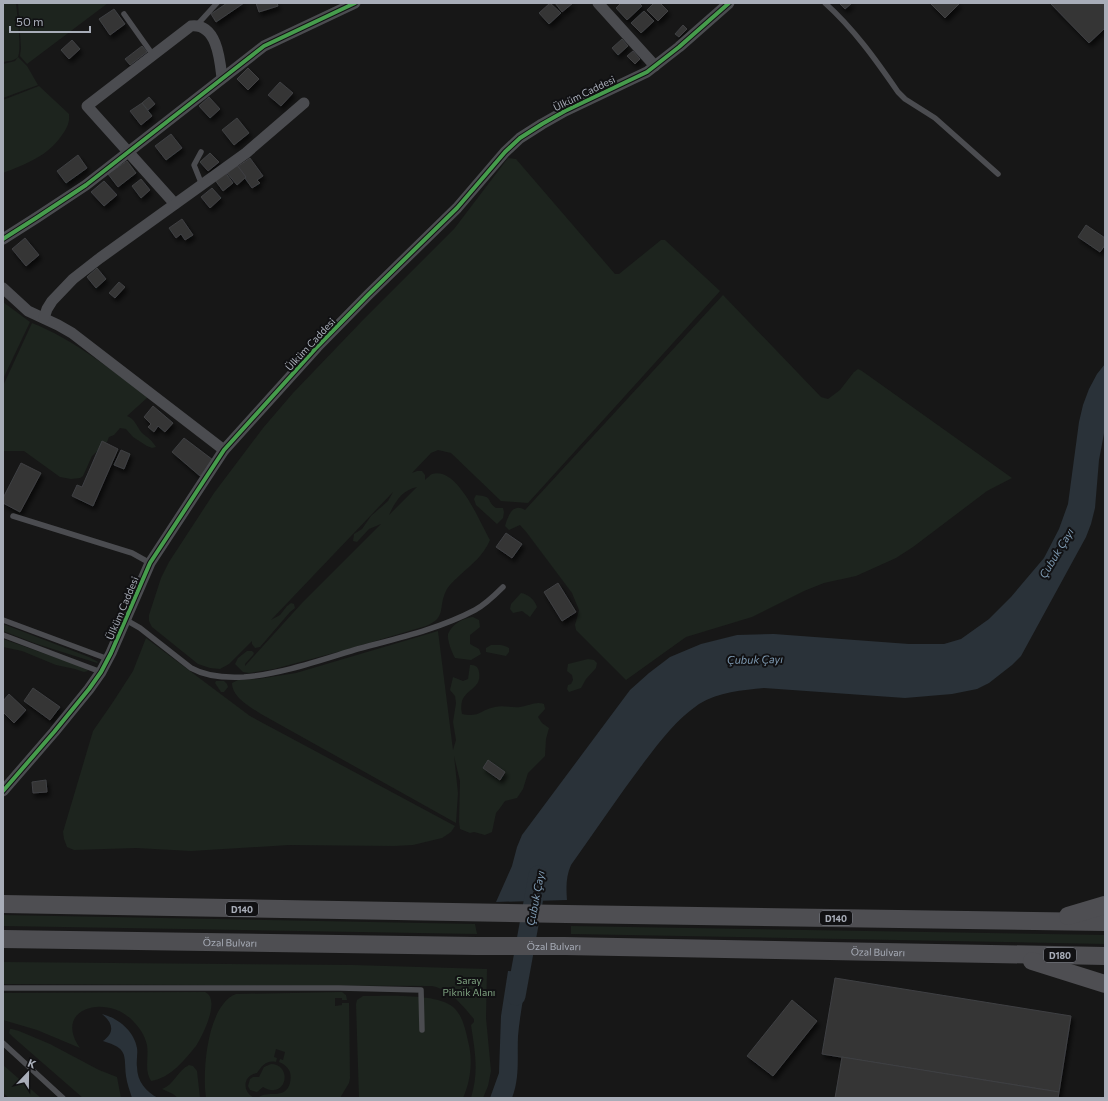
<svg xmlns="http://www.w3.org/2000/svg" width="1108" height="1101" font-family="Commissioner,sans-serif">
  <defs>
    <filter id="shadow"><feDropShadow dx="2.5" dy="4" stdDeviation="2" flood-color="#0009"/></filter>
  </defs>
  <rect width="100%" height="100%" fill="#171717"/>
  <!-- green -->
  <g fill="#1d241e" fill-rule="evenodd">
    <path d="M 3,3 L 16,3 C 17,13 22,50 18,57 C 15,61 8,61 3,62 Z"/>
    <polygon points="18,3 108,3 27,64 20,56 21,48"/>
    <polygon points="18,57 27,66 38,85 3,98 3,64 15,61"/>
    <path d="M 39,86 L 69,114 C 70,122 67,128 62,135 C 48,156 26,164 3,173 L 3,100 Z"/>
    <path d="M 508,158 L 516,159 L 615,274 L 619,274 L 661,240 L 665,240 L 720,291 L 528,503 L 501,501 L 451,453 L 438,450 L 431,453 L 412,473 L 417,471 L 422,471 L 425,475 L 425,480 C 427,478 430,475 432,474 C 458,466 480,523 490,540 C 483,556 472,564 460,575 C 456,579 450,584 447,589 C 437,607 448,617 426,626 L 345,650 L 274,669 L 249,673 L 243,672 L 235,664 L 238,658 L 247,651 L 252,651 L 254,653 L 253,655 L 245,664 L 245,666 L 302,603 L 381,524 L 369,529 L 357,542 L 353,541 L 354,534 L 362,529 L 371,516 L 388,501 L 393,492 L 271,620 L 280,615 L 287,606 L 291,603 L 294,604 L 295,608 L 290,612 L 260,647 L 255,648 L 252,644 L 252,641 L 229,664 L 220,669 L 210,668 L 198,664 L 152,627 L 149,621 L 149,615 L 161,578 L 169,562 L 214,493 L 263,428 L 293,393 L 362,321 L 454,229 ZM 417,487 L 389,515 C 395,502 402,490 417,487 Z"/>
    <path d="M 723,295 L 821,397 L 828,399 L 840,390 L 854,372 L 858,369 L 862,371 L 1012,478 L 987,491 L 913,547 L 896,558 L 856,576 L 824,583 L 804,591 L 752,617 L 686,637 L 626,680 L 576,630 L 575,625 L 579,610 L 572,593 L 527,533 L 520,525 L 509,530 L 505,526 C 508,516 513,502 525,510 Z"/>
    <polygon points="3,302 30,322 3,379"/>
    <path d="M 32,323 C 75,340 111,370 148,397 L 127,416 C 135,419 137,427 142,433 C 148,438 151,439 156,447 L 152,448 L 147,446 L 133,437 L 126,429 L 120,428 L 114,435 L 109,437 L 107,442 L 92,456 L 83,476 L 80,478 L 71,479 L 60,477 L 24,451 L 3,451 L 3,386 Z"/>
    <path d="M 476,495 C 495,497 485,500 496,508 L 503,508 L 504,512 L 503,518 L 497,524 L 476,505 L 474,499 Z"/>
    <path d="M 521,593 C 528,594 535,600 537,607 L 530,617 L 522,611 L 513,613 L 510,609 L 511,604 Z"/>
    <path d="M 473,617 L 479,620 L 480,627 L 470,635 L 470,644 L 479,649 L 481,654 L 471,660 L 455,658 C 452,653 447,640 448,634 C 452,624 463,618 473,617 Z"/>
    <polygon points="3,624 89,657 98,662 97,663 37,644 3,631"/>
    <path d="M 438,631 L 453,750 L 456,740 L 453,722 L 456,703 L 455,696 L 450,690 L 453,677 L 463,681 L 468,679 L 470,665 C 475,665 478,666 479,672 C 482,688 467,688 462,701 C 461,705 461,710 462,714 C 479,718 480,710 495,707 C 503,705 512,708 520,707 C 529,706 536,701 544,704 L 545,709 L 538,717 L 542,723 L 549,728 L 546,739 L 545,756 L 528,773 L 523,789 L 517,798 L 505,801 L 500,808 L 496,813 L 492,832 L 485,835 L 474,832 L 470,833 L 460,829 L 459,822 L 460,781 L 454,756 L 458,793 L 456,823 L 261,714 C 250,707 232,697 232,683 L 238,680 L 258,679 L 296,673 Z"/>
    <polygon points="146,638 250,716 455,826 451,832 442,838 413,845 394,846 289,845 191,851 136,848 74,850 67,847 64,839 63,832 93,731 113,702 133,671"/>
    <polygon points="3,639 86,668 88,671 84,672 75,669 56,665 22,651 3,647"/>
    <path d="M 491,645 C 498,645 503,644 509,648 L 509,652 L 506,656 L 486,652 L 486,648 Z"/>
    <polygon points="588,659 594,660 597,663 596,668 586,679 581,688 569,692 567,689 568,685 571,684 573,680 572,675 567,671 568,664"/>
    <polygon points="216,681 224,681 227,684 228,687 224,692 221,692 215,683"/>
    <polygon points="3,915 475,924 477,934 3,926"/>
    <polygon points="571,926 1105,935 1105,944 571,934"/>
    <path d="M 3,962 L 353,965 L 487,969 L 486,1018 L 491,1071 L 488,1086 L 483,1098 L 471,1098 C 479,1071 475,1052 471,1025 L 474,1022 L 474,1019 C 462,1005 451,990 432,986 L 3,984 Z"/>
    <path d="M 205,992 C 221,999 203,1035 196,1046 C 184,1060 171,1078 151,1081 C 144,1070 149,1058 147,1045 C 145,1036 140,1028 133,1021 C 107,993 52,1008 80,1048 L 37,1030 L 3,1020 L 3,993 Z"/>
    <path d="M 342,992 L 346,995 L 347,1000 L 342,1000 L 342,998 L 335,998 L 335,1006 L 342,1005 L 342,1003 L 349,1003 L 350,1078 L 349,1083 L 340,1098 L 258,1098 C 267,1089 285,1101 290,1083 C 291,1078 291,1074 289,1070 C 286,1066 284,1064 279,1062 L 280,1059 L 283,1060 L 285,1052 L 276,1049 L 274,1057 L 277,1058 L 276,1062 C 266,1060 262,1066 257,1073 C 242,1075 242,1093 255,1098 L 206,1098 C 202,1072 207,1005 236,994 Z"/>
    <path d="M 363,996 C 385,996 437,993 453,1007 C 463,1016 465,1028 468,1041 C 473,1059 471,1080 463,1098 L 359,1098 L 356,1004 L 357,1000 Z"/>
    <polygon points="10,1029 12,1029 19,1031 50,1044 99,1070 117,1077 121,1098 83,1098 13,1037 9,1033"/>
    <path d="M 271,1064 C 293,1064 287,1101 263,1087 L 257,1092 L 250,1090 L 248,1086 L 250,1079 L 253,1077 L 259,1077 L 264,1067 Z"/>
    <polygon points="3,1065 41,1098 9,1098 3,1093"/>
    <path d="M 189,1065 L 193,1066 L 197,1071 L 200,1098 L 178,1098 L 173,1094 L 162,1089 C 174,1085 177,1071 189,1065 Z"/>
  </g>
  <!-- water -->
  <g fill="#2a3239">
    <path d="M 1105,364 L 1105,428 L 1099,460 L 1095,508 L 1091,524 L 1086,537 L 1021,656 L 1012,665 L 989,683 L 977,689 L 952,694 L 905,698 L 764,688 C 743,690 718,692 699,704 C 677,719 661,740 645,761 C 619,795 596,830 571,865 C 566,876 566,887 567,900 L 496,902 L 512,866 L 517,847 L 522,835 L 630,690 L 649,673 L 670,657 L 701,644 L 737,635 L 774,634 L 909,644 L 944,644 L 961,639 L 989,619 L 1011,597 L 1044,558 L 1059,529 L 1068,504 L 1079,422 L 1083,405 L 1089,389 L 1097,374 Z"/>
    <path d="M 508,971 L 529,972 C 524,993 520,1014 518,1036 C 517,1058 520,1077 512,1098 L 490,1098 L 499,1073 L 501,1016 Z"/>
    <path d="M 102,1014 C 118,1018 134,1031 137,1048 C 138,1054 136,1061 137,1067 C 137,1081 146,1092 158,1098 L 132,1098 C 130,1091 127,1084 126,1076 C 124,1053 128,1049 103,1041 C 116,1032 112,1022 102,1014 Z"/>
  </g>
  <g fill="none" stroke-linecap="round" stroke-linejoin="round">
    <!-- river -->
    <polyline stroke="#2a3239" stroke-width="19" points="516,996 538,875"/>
  </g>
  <!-- building -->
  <g fill="#353536" stroke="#3f4043" filter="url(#shadow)">
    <polygon points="227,3 244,3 216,22 211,14"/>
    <polygon points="256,3 277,3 278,6 259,12"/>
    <polygon points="550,3 561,13 549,24 539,13"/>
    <polygon points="555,3 573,3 562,12"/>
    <polygon points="621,3 639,3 642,6 627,20 616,8"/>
    <polygon points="654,3 660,3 668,11 658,21 647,10"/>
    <polygon points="839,3 852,3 845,9"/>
    <polygon points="930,3 958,3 959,4 945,18"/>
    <polygon points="1050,3 1105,3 1105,28 1089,43"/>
    <polygon points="114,9 125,24 110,35 99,19"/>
    <polygon points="644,11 654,21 641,33 631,23"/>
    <polygon points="683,25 687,29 679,37 675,34"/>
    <polygon points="622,39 628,46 618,55 612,48"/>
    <polygon points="72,40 80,49 69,59 61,50"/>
    <polygon points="142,46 147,52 130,65 125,59"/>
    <polygon points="633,51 640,59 635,64 627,56"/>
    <polygon points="248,68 259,79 248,90 237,79"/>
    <polygon points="280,82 293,93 281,106 268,95"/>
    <polygon points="149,97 155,104 148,110 142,103"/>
    <polygon points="209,97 220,109 210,118 199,106"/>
    <polygon points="142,103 152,116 141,125 130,111"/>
    <polygon points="237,118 249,133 234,145 222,130"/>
    <polygon points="171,134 182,148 166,160 155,146"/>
    <polygon points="210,153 219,162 208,171 200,162"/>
    <polygon points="78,155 87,168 66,183 57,171"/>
    <polygon points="250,158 263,176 257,180 260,183 252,188 237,167"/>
    <polygon points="127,161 136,173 118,187 108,174"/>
    <polygon points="237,165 246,177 237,185 227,173"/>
    <polygon points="225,172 233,183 223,191 215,180"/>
    <polygon points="141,179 150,190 141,198 132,186"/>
    <polygon points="104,181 117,195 104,206 91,192"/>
    <polygon points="212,188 221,198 210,208 201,197"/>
    <polygon points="182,219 193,235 185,240 181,234 176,238 169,228"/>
    <polygon points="1086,225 1105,238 1105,245 1100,252 1078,237"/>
    <polygon points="25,238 39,255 26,266 12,249"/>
    <polygon points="97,268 106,279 96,288 87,277"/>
    <polygon points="119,282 125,287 115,298 109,293"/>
    <polygon points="153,406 173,423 165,432 158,426 154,432 148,427 151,424 144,417"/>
    <polygon points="184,438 213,460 200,476 172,452"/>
    <polygon points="102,441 118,449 93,506 72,496 77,485 82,487"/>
    <polygon points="121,450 130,454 124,469 114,465"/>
    <polygon points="21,463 41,473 20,512 3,503 3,498"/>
    <polygon points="506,533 522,544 512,558 496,547"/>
    <polygon points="558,583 576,612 562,621 544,592"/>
    <polygon points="33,688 60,707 50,720 24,701"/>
    <polygon points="9,694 26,710 14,723 3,712 3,701"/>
    <polygon points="488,760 505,772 500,780 483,768"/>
    <polygon points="46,780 47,792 33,793 32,782"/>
    <polygon points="835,978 1071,1016 1059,1092 822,1054"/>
    <polygon points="792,1000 817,1021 773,1076 747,1056"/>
    <polygon points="842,1057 1059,1092 1058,1098 835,1098"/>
  </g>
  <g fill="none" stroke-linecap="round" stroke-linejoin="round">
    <!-- service -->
    <g stroke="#4b4c50" stroke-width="5.5">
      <path d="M 825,3 C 854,29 876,60 898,92 L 905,99 L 935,118 L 998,174"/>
      <polyline points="124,14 153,55"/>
      <polyline points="197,25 217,3"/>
      <polyline points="201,152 194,165 202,185"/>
      <polyline points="13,516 132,553 150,563"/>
      <polyline points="3,620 108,659"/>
      <path d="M 126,620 L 140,628 L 191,668 C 207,677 226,678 244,677 C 281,674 318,661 354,650 C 394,639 437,630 475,610 C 486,604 494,596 503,587"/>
      <polyline points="3,635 101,672"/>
      <polyline points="3,988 339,988 421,990 422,1030"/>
      <polyline points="3,1043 63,1098"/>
    </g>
    <!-- minor -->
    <g stroke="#4b4c50" stroke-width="11">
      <polyline points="598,3 655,66"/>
      <path d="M 175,204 L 87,106 L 191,26 C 217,23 220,60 222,78"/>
      <polyline points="3,239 36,218 86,185 264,46 355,3"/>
      <polyline points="3,288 28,311 58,325 72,333 224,450"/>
      <polyline points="44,318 47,309 52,301 73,279 100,258 246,153 304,103"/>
      <polyline points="3,791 54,732 89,689 101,672 111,653 150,563 224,450 317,347 368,295 457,208 505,152 520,138 542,124 565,111 647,72 679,47 729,3"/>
    </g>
    <!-- trunk -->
    <g stroke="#4e4e52" stroke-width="18">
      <polyline points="3,904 566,914 1105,922"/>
      <polyline points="1068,916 1105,905"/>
      <path id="s1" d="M 3,939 L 476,946 L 565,946 L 1105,956"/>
      <polyline points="1032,961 1105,984"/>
    </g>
    <!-- cycleway casing -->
    <g stroke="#111113" stroke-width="6">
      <g id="cycleway">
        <polyline points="3,239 36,218 86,185 264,46 355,3"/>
        <polyline points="3,791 54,732 89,689 101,672 111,653 150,563 224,450 317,347 368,295 457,208 505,152 520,138 542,124 565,111 647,72 679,47 729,3"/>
      </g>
    </g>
    <!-- cycleway -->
    <use href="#cycleway" stroke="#469c4c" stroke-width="4"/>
  </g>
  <g text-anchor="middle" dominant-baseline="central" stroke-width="4" stroke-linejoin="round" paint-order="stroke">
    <!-- shield labels -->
    <g fill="#111113" stroke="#7b7e86" stroke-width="1">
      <rect x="226" y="902" width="32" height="14" rx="3"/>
      <rect x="820" y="911" width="32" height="14" rx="3"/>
      <rect x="1044" y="948" width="32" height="14" rx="3"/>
    </g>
    <g font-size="9" font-weight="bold" fill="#a8adb8">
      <text x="242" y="909">D140</text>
      <text x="836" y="918">D140</text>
      <text x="1060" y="955">D180</text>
    </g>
    <!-- street labels -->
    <g font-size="10" fill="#a8adb8" stroke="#111113">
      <text transform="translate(584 93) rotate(-26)">Ülküm Caddesi</text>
      <text transform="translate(310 344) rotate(-47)">Ülküm Caddesi</text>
      <text transform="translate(122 608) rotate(-67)">Ülküm Caddesi</text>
      <text stroke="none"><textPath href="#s1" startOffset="227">Özal Bulvarı</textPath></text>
      <text stroke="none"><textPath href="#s1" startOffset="551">Özal Bulvarı</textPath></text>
      <text stroke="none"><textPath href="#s1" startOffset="875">Özal Bulvarı</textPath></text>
    </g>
    <!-- park labels -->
    <g font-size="10" fill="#7fa381" stroke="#111113">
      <text x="469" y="980">Saray<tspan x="469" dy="12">Piknik Alanı</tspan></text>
    </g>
    <!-- water labels -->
    <g font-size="11" font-style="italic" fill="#7f9bb3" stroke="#111113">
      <text transform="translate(1056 553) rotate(-59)">Çubuk Çayı</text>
      <text transform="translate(755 659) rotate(-1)">Çubuk Çayı</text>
      <text transform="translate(535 898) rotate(-79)">Çubuk Çayı</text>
    </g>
  </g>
  <!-- border -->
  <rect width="1108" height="1101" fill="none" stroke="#a8adb8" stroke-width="8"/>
  <!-- north arrow -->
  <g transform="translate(28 1073) rotate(22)" stroke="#111113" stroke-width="3" paint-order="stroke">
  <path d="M0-3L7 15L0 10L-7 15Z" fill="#a8adb8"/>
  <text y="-6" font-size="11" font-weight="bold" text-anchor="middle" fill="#a8adb8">K</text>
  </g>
  <!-- scale -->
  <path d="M10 26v6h80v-6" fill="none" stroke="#a8adb8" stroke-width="2"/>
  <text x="16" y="26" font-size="12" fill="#a8adb8" stroke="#111113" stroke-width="3" paint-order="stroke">50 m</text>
</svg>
